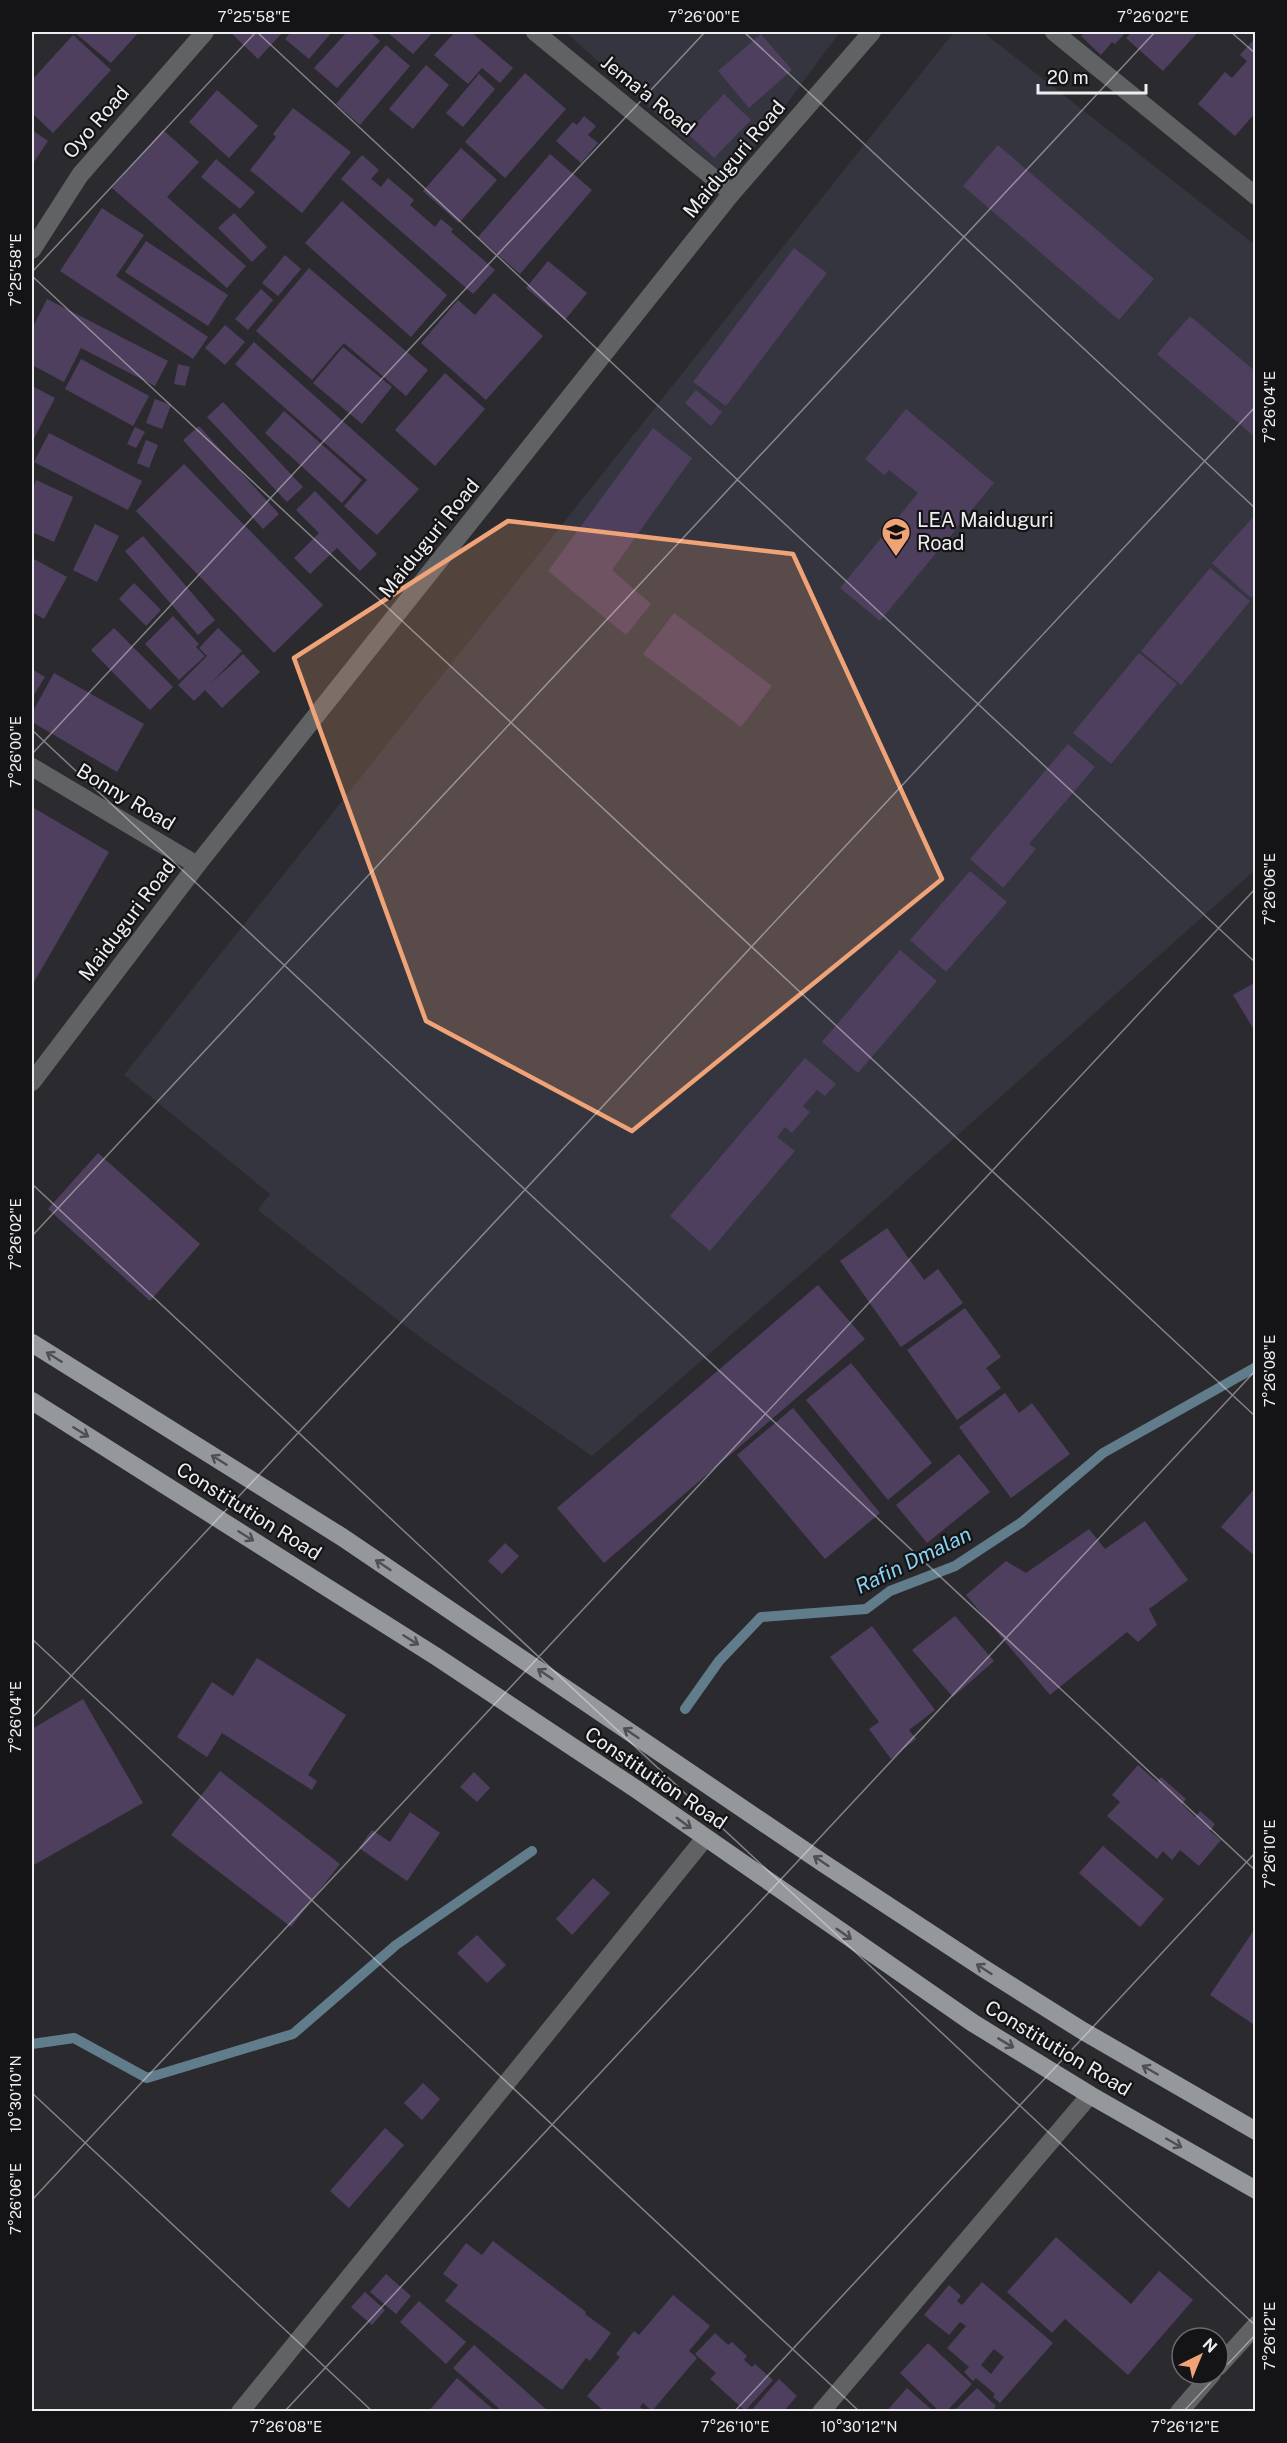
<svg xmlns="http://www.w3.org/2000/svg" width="1287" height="2443" font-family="'Public Sans',sans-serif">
  <rect width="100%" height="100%" fill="#2b2b2f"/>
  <!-- built -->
  <g fill="#34353e">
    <polygon points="566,32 840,32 729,181"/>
    <polygon points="954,32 983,32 1255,245 1255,870 841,1239 592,1456 421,1338 258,1210 270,1194 124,1075"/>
  </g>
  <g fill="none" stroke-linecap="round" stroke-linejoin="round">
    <!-- stream -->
    <g stroke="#617d8b" stroke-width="10">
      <polyline points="685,1709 719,1661 761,1617 866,1609 890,1591 955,1566 1022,1522 1103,1453 1256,1367"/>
      <polyline points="32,2044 74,2038 147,2078 293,2034 396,1945 532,1851"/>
    </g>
  </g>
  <!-- building -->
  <g fill="#4f3f5e" fill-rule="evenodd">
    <polygon points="74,32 139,32 111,63"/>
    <polygon points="235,32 283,32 258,59 232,34"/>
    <polygon points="291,32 332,32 309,59 285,39"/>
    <polygon points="347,32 370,32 380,41 337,88 314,68"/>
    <polygon points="387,32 433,32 413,54"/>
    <polygon points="455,32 471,32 513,68 500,83 482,68 468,84 434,55"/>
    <polygon points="1085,32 1126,32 1115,44 1112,42 1101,55 1081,36"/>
    <polygon points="1132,32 1198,32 1163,71 1126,38"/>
    <polygon points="761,34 792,70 749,108 718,71"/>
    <polygon points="73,35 111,70 53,133 32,113 32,80"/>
    <polygon points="1256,37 1256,112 1235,136 1198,104 1225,72 1232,78 1247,61 1240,55"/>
    <polygon points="386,45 410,66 360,125 336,104"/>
    <polygon points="426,65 449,85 413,129 389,109"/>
    <polygon points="525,73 566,109 505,178 465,142"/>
    <polygon points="479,74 495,89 463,127 446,113"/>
    <polygon points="217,90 258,126 229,158 189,122"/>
    <polygon points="724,94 751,120 714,158 687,133"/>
    <polygon points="293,108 351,152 302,213 250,170 276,137 273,134"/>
    <polygon points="584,116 596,126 588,135 598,143 581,163 556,141 573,122 577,125"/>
    <polygon points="32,130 48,141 32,165"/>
    <polygon points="163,130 199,162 167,197 246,266 227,288 112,188"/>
    <polygon points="998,145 1154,279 1119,320 963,186"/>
    <polygon points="461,148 497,180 459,223 423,191"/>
    <polygon points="550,154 592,190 520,274 478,237"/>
    <polygon points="362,155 379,170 371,179 381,187 388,178 414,200 410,205 435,227 441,219 453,229 451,232 495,270 473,294 341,179"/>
    <polygon points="216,159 255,192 240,209 201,177"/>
    <polygon points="342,201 447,295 411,337 305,243"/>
    <polygon points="102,208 144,235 116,276 208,337 193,359 60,271"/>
    <polygon points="234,213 267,247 252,262 218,228"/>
    <polygon points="146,241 228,295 208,326 125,272"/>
    <polygon points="794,248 827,273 726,406 693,382"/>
    <polygon points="285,255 301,269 278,296 262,283"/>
    <polygon points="548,261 587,293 565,320 526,288"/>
    <polygon points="309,268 428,370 406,396 344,343 312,380 256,331"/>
    <polygon points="261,289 273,300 248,330 235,319"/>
    <polygon points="494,293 543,336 486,400 421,343 458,300 475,315"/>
    <polygon points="47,299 168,361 155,386 81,348 64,382 32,365 32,329"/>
    <polygon points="1190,316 1256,372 1256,438 1157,354"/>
    <polygon points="225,325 245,342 225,365 205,348"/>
    <polygon points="254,342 419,489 377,535 344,506 367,480 235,364"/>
    <polygon points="343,347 392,387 362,424 313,383"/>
    <polygon points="81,359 149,396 133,426 65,389"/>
    <polygon points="178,364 190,367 185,386 174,384"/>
    <polygon points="445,373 485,409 435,466 395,430"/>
    <polygon points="32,386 55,398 32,442"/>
    <polygon points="696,390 722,412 711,426 685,403"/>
    <polygon points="155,399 171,405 162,429 146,423"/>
    <polygon points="223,402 303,487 287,502 207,417"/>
    <polygon points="906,409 994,483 880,621 840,588 918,493 889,470 884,475 865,459"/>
    <polygon points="284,411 362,480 342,503 265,433"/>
    <polygon points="199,426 279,514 263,529 183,440"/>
    <polygon points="135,427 145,432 136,448 127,444"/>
    <polygon points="653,428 692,458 612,570 651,604 626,635 548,571"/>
    <polygon points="49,433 142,481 128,510 34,462"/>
    <polygon points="146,440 158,445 149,468 137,463"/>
    <polygon points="184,464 323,605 274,653 136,511"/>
    <polygon points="36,480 73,497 54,542 32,532 32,491"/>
    <polygon points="315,491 377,554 360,571 337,548 310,574 294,558 319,533 296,510"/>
    <polygon points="1256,514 1256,593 1251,598 1212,563"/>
    <polygon points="95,524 119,536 97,582 73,570"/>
    <polygon points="143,536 215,620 198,635 125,551"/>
    <polygon points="32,558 67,577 44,619 32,612"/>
    <polygon points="1210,568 1250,601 1181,685 1141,651"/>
    <polygon points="134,583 161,610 146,626 119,599"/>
    <polygon points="674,613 772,686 741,727 643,654"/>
    <polygon points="173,616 199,644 196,647 205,656 179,680 145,644"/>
    <polygon points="114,628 173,687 150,710 91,650"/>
    <polygon points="218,628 242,651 210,684 243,654 260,672 222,708 205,690 194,701 178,685 207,656 199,648"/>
    <polygon points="1139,653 1177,684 1111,764 1073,733"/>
    <polygon points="32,669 45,677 32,698"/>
    <polygon points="54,673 144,724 117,772 32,722 32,713"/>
    <polygon points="1068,744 1095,767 1029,844 1036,849 1003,888 970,859"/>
    <polygon points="32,807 109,852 34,982 32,981"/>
    <polygon points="970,871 1007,902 946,972 910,940"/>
    <polygon points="900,950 937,981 858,1073 822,1042"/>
    <polygon points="1256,982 1256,1033 1233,995"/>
    <polygon points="805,1058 836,1084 825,1096 817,1090 803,1106 810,1112 792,1133 785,1127 777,1137 795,1151 710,1251 670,1216"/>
    <polygon points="98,1153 200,1244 150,1301 48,1209"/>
    <polygon points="887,1228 924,1280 938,1269 963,1303 901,1347 840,1261"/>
    <polygon points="818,1285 865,1339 604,1563 557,1508"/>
    <polygon points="965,1308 1001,1357 986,1368 1001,1388 957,1420 907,1350"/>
    <polygon points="851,1363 932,1463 888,1500 806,1400"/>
    <polygon points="1005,1393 1019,1413 1032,1403 1070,1454 1011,1498 959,1427"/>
    <polygon points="793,1408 880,1513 825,1559 737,1455"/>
    <polygon points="959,1454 990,1492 927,1543 896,1505"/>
    <polygon points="1256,1487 1256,1557 1221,1527"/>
    <polygon points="1145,1521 1188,1580 1149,1609 1157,1625 1138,1642 1127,1632 1050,1695 966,1595 1006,1561 1026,1573 1089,1529 1105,1549"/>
    <polygon points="505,1543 519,1556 502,1574 488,1561"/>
    <polygon points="955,1616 994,1661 953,1697 912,1650"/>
    <polygon points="872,1626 935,1710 909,1730 916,1739 891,1759 869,1729 879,1722 830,1657"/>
    <polygon points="257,1658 346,1715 308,1775 317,1781 312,1790 222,1733 207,1757 177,1737 212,1682 233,1696"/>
    <polygon points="83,1699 143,1803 32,1866 32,1729"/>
    <polygon points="1138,1765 1157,1782 1161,1777 1186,1799 1182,1804 1195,1817 1200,1811 1215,1824 1210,1831 1221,1840 1199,1866 1180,1850 1172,1860 1163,1851 1157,1859 1107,1816 1120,1802 1112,1795"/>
    <polygon points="220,1771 340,1864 291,1927 171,1835"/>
    <polygon points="474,1772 490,1788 477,1802 460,1787"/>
    <polygon points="410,1812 440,1833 407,1881 359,1848 372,1830 390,1842"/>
    <polygon points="1103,1846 1164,1899 1140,1927 1079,1873"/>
    <polygon points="593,1878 610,1893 572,1935 556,1919"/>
    <polygon points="1254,1930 1256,1931 1256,2026 1210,1995"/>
    <polygon points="477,1935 506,1965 487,1983 457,1953"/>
    <polygon points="423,2083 440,2099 422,2120 404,2103"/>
    <polygon points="385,2128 404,2145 349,2208 330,2191"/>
    <polygon points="1056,2237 1131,2304 1159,2271 1193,2300 1128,2375 1065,2319 1052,2333 1007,2292"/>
    <polygon points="493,2241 586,2312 585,2314 611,2333 590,2361 586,2358 562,2390 445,2301 458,2285 443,2274 466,2243 482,2255"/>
    <polygon points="386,2274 411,2296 396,2314 370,2292"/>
    <path d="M 982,2282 L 1053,2343 L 1000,2403 L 993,2397 L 995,2394 L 976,2378 L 973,2381 L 964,2372 L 969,2367 L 947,2348 L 966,2326 L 960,2322 L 949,2335 L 924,2315 L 949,2285 L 961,2296 L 957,2301 L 962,2305 ZM 994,2349 L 1004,2357 L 991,2374 L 981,2365 Z"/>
    <polygon points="365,2292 385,2310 372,2325 351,2307"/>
    <polygon points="673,2295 710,2326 689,2351 697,2358 652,2411 643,2403 640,2407 645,2412 605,2412 587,2396 620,2357 616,2354 634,2331 639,2335"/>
    <polygon points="419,2301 466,2342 446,2364 400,2322"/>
    <polygon points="715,2333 728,2345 732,2342 747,2356 744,2360 752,2367 755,2364 773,2380 745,2411 710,2379 716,2373 695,2354"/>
    <polygon points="928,2343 972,2384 946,2412 940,2412 900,2373"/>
    <polygon points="474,2345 549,2412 503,2412 453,2368"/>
    <polygon points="457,2378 496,2412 428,2412"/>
    <polygon points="779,2379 797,2396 783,2412 750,2412"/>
    <polygon points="907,2388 934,2412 886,2412"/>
    <polygon points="977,2388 996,2406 991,2412 953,2412"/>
  </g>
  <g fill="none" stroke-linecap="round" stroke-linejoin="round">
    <!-- minor -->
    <g stroke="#616264" stroke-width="18">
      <polyline points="535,32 732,193"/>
      <polyline points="1054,32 1256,196"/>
      <polyline points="32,250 80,175 205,32"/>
      <polyline points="32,767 197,865"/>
      <polyline points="32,1082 197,865 732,193 872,32"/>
      <polyline points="1218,2367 1256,2325"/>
      <polyline points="240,2412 705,1838"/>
      <polyline points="821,2412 1090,2095"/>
      <polyline points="1179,2412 1212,2374"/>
    </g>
    <!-- major -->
    <g stroke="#95989b" stroke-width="18">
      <polyline points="32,1343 342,1537 823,1863 983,1968 1083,2031 1256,2131"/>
      <polyline points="32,1401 437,1657 636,1789 973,2023 1090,2095 1256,2190"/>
    </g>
  </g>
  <!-- one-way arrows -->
  <defs><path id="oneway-shaft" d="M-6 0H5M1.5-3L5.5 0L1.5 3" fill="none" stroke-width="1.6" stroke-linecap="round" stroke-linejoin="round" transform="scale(1.5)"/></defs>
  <g stroke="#4e4f52">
    <use href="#oneway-shaft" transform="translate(54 1357) rotate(-148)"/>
    <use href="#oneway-shaft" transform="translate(81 1432) rotate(32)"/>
    <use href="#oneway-shaft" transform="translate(219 1460) rotate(-148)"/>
    <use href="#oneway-shaft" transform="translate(246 1536) rotate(32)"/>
    <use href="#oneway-shaft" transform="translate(383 1565) rotate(-146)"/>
    <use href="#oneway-shaft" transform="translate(411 1640) rotate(32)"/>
    <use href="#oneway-shaft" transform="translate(545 1674) rotate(-146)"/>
    <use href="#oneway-shaft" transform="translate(631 1733) rotate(-146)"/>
    <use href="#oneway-shaft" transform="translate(684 1823) rotate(36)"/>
    <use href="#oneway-shaft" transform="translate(821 1861) rotate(-146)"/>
    <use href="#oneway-shaft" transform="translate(844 1934) rotate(35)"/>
    <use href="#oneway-shaft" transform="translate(984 1969) rotate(-147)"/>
    <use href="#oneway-shaft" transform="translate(1006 2043) rotate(31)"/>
    <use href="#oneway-shaft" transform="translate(1150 2070) rotate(-150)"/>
    <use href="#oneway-shaft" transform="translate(1174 2143) rotate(30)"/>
  </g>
  <!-- marked area -->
  <path fill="#efa377" fill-opacity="0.2" stroke="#efa377" stroke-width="4.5" stroke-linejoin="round" d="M 508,521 L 793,554 L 942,879 L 632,1131 L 426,1021 L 294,658 Z"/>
  <!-- ticks -->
  <path fill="none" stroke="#eeeef1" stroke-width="1.5" stroke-opacity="0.45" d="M 257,32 L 1256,963M 744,32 L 1256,509M 1231,32 L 1256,54M 32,272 L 256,32M 32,276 L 1256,1417M 32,730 L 1256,1871M 32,754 L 705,32M 32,1184 L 1256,2326M 32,1236 L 1155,32M 32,1639 L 860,2412M 32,1718 L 1256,406M 32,2093 L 373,2412M 32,2200 L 1256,888M 284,2412 L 1256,1370M 734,2412 L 1256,1852M 1183,2412 L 1256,2334"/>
  <!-- icons -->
  <defs>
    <g id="school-pin" transform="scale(1.5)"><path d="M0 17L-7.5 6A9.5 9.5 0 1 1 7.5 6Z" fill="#efa377" stroke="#141416"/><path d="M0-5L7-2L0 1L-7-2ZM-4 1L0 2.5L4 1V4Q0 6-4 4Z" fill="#111"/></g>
  </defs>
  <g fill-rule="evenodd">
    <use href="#school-pin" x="896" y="532"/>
  </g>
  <g text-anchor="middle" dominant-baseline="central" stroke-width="4.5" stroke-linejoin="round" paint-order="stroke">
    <!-- street labels -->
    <g font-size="20" fill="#eeeef1" stroke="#141416">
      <text transform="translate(648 95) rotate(39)">Jema'a Road</text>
      <text transform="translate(96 122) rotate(-49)">Oyo Road</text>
      <text transform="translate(734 159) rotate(-50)">Maiduguri Road</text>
      <text transform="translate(429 538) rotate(-51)">Maiduguri Road</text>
      <text transform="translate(126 797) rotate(31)">Bonny Road</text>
      <text transform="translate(127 920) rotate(-53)">Maiduguri Road</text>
      <text transform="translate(249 1511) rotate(32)">Constitution Road</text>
      <text transform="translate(656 1778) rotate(34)">Constitution Road</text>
      <text transform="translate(1058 2048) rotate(31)">Constitution Road</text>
    </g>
    <!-- poi labels -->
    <g font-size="20" fill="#eeeef1" stroke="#141416" text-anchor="start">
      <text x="917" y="520">LEA Maiduguri<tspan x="917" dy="23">Road</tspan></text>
    </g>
    <!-- water labels -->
    <g font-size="21" font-style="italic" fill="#8ad2f3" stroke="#141416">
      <text transform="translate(913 1560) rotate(-26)">Rafin Dmalan</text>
    </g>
  </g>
  <!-- border -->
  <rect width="1287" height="2443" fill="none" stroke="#141416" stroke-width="66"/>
  <!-- north arrow -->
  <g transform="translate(1200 2356) rotate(43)"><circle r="28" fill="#141416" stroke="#6b6b6e" stroke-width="1.5"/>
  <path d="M0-4.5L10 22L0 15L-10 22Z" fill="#efa377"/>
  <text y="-9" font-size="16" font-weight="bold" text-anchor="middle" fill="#eeeef1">N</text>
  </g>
  <!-- scale -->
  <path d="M1038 84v9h108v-9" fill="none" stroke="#eeeef1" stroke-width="3"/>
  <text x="1047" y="84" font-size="18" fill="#eeeef1" stroke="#141416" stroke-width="4.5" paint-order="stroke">20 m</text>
  <rect x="33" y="33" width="1221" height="2377" fill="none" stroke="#eeeef1" stroke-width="2"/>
  <g font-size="15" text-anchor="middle" fill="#eeeef1">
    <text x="254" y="22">7°25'58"E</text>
    <text x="704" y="22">7°26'00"E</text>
    <text x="1153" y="22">7°26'02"E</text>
    <text transform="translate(16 270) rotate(-90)" y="5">7°25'58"E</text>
    <text transform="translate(1270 407) rotate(-90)" y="5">7°26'04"E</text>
    <text transform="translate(16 752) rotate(-90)" y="5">7°26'00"E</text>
    <text transform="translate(1270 889) rotate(-90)" y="5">7°26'06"E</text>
    <text transform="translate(16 1234) rotate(-90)" y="5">7°26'02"E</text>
    <text transform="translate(1270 1371) rotate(-90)" y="5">7°26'08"E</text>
    <text transform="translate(16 1717) rotate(-90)" y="5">7°26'04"E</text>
    <text transform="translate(1270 1854) rotate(-90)" y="5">7°26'10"E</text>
    <text transform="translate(16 2094) rotate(-90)" y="5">10°30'10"N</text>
    <text transform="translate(16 2199) rotate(-90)" y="5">7°26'06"E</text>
    <text transform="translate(1270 2336) rotate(-90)" y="5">7°26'12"E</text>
    <text x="286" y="2432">7°26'08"E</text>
    <text x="735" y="2432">7°26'10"E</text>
    <text x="859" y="2432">10°30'12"N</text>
    <text x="1185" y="2432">7°26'12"E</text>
  </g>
</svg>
